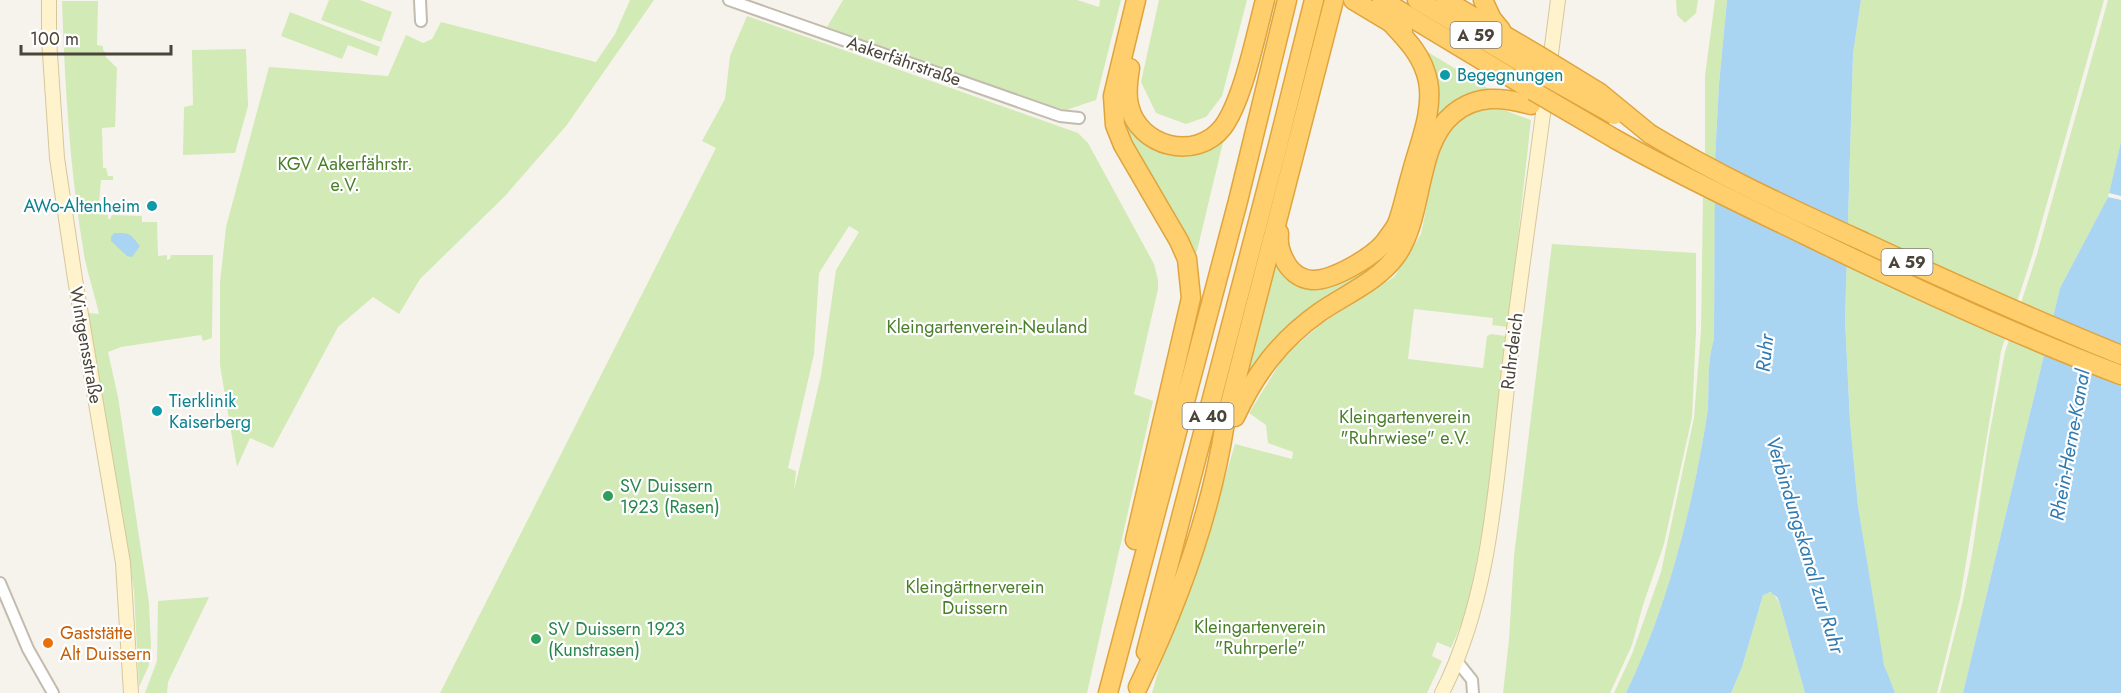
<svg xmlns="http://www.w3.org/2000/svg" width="2121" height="693" font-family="Jost,sans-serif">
  <rect width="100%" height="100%" fill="#f6f3ec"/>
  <!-- green -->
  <g fill="#d2eab5" fill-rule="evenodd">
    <polygon points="329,0 360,0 392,12 381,42 321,20"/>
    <polygon points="630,0 654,0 566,126 505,196 420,279 399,314 373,297 338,327 273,448 250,438 237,467 220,365 220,283 226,227 269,67 388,76 406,35 423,43 432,39 441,22 596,62 615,34"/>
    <polygon points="843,0 1077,0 1099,7 1100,0 1121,0 1096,100 1066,110 1030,101 827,27"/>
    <polygon points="1159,0 1247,0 1222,96 1206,117 1186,124 1156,113 1141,82"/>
    <polygon points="1676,0 1698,0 1696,13 1685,23 1677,15"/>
    <polygon points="1715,0 1727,0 1719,84 1715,160 1705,153 1705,76"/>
    <polygon points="1861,0 2104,0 2033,253 2001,351 1960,599 1937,693 1895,693 1886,673 1880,646 1858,506 1850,422 1845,320 1853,54"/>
    <polygon points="2108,0 2121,0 2121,143 2108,197 2060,288 1963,693 1940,693 1963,600 1972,554 1989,436 2005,352 2037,254"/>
    <path d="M 62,1 L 98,1 L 97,45 L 103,46 L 103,50 L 107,54 L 105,56 L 117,68 L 115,127 L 102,128 L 103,168 L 106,168 L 108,176 L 113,176 L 113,180 L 101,180 L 98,214 L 108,215 L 108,219 L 110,219 L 112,215 L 142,216 L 142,222 L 157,222 L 158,256 L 167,255 L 167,260 L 170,259 L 171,255 L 213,255 L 212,338 L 203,341 L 201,335 L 121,347 L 108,352 L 118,397 L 149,603 L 151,646 L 149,665 L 139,687 L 134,592 L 129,557 L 87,313 L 99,314 C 95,296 89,278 85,260 C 70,175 65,88 62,1 Z"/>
    <polygon points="290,12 380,47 377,56 348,45 342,59 281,36"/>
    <path d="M 747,16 L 1078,133 L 1088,143 L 1154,264 L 1158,280 L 1158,289 L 1134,394 L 1153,401 L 1087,693 L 440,693 L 716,148 L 702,141 L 725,99 L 730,56 ZM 849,226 L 859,232 L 836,270 L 821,375 L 794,491 L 796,471 L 788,468 L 814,354 L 819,273 Z"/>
    <polygon points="246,49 248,106 235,153 183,155 184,107 193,105 192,50"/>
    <polygon points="1426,51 1494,92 1432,132 1424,52"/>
    <polygon points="1479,108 1504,110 1531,120 1508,327 1492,325 1493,318 1414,309 1408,359 1483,368 1487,336 1491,334 1506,336 1485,518 1467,610 1451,648 1437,642 1432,656 1442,661 1427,693 1152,693 1167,641 1207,538 1235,444 1292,459 1293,452 1268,443 1266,425 1249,413 1285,355 1321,324 1394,277 1421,234 1438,151 1454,123"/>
    <polygon points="1121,114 1130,126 1155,149 1225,134 1195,259 1130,143"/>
    <path d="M 1703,196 L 1715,202 L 1714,339 C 1707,361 1709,384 1708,407 C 1707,418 1705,429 1703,439 C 1688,525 1664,614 1626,693 L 1614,693 L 1632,654 L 1661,572 L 1694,418 L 1701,331 Z"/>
    <polygon points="1402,222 1386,261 1244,386 1275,265 1285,279 1304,289 1332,283"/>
    <polygon points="1552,244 1696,253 1696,331 1692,417 1664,544 1643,605 1632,645 1610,693 1503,693 1509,640 1514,556"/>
    <polygon points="1766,592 1773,593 1780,604 1805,693 1731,693 1742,667 1763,595"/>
    <polygon points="209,597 168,682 167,693 145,693 157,661 158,601"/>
  </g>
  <!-- water -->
  <g fill="#a9d4f2">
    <path d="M 1727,0 L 1861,0 L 1853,54 L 1845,320 L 1850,422 L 1858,506 L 1884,665 L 1895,693 L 1805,693 L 1780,604 L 1777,597 L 1770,592 L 1763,595 L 1742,667 L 1731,693 L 1626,693 C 1664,614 1688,525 1703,439 C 1705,428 1707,418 1708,407 C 1709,384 1707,361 1714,339 L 1715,160 L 1719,84 Z"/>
    <polygon points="2121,142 2121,196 2109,193"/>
    <polygon points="2108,197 2121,200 2121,693 1963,693 2060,288"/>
    <path d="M 114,233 C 132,233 130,234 140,246 L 132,257 L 127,256 L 111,241 L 111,237 Z"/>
  </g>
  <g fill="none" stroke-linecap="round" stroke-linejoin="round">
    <!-- minor casing -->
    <g stroke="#c2bbae" stroke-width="14">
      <g id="minor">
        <polyline points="420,0 421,21"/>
        <polyline points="729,0 1060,116 1079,118"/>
        <polyline points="0,583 28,649 53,693"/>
        <polyline points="1456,660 1472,680 1473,693"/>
      </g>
    </g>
    <!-- secondary casing -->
    <g stroke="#d6c79b" stroke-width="16">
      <g id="secondary">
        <polyline points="49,0 49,39 57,158 75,279 123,563 131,693"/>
        <polyline points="1549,69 1558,0"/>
        <path d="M 1442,693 C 1492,594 1496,479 1509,370 C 1520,277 1534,184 1546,91"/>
      </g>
    </g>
    <!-- motorway casing -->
    <g stroke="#e0a43c" stroke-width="21">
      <g id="motorway">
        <polyline points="1353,0 1403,30"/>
        <polyline points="1382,0 1533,91"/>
        <polyline points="1417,0 1536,71"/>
        <polyline points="1445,0 1538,55"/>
        <polyline points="1483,0 1492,19 1501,30"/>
        <path d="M 1130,68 C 1128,80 1126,93 1129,105 C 1138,147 1196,162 1223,127 C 1243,100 1256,34 1265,0"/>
        <path d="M 1650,134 C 1719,176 1792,209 1866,243 C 1950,282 2035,320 2121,355"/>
        <path d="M 1615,139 C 1677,174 1741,204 1805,235 C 1909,286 2013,334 2121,375"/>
        <path d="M 1279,233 C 1278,243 1279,250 1284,259 C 1289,270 1299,279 1312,280 C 1332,281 1371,258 1384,243 C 1388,237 1394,230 1397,224 C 1403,208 1406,191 1411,175 C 1418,146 1434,112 1428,81 C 1423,57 1409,42 1392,24"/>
        <path d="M 1235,417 C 1255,374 1280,340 1320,312 C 1346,294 1377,282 1396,256 C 1425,216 1415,145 1453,114 C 1477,94 1503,97 1531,105"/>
        <polyline points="1135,540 1191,298 1187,259 1179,241 1123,145 1115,125 1113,96 1136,0"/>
        <polyline points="1146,652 1278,145 1314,0"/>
        <path d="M 1138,687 C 1178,604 1211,514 1225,423 L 1334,0"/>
        <polyline points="1108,693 1238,201 1287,0"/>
      </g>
    </g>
    <!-- minor -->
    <use href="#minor" stroke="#fff" stroke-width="10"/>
    <!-- secondary -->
    <use href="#secondary" stroke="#fff3cd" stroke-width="14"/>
    <!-- motorway -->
    <use href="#motorway" stroke="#ffcf6e" stroke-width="18"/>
    <!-- motorway-bridge casing -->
    <g stroke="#e0a43c" stroke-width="21" stroke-linecap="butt">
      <g id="motorway-bridge">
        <polyline points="1538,55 1600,93 1650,134"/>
        <polyline points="1536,71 1614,115"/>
        <polyline points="1533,91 1615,139"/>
      </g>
    </g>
    <!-- motorway-bridge -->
    <use href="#motorway-bridge" stroke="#ffcf6e" stroke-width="18"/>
  </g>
  <!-- markers -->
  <g fill="#0f9aa8" stroke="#fff" stroke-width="2">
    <circle cx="1445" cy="75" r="6"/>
    <circle cx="152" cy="206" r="6"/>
    <circle cx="157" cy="411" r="6"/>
  </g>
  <g fill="#2e9e5b" stroke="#fff" stroke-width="2">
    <circle cx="608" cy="496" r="6"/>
    <circle cx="536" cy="639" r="6"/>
  </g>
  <circle fill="#e8710a" stroke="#fff" stroke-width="2" cx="48" cy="643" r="6"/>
  <g text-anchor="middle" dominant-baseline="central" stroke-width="4.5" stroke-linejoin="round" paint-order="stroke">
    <!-- shield labels -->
    <g fill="#fff" stroke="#817c74" stroke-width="1.5">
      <rect x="1450.5" y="22" width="51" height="26" rx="4.5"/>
      <rect x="1881.5" y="249" width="51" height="26" rx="4.5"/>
      <rect x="1182.5" y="403" width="51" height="26" rx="4.5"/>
    </g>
    <g font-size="16" font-weight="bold" fill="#4b4439">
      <text x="1476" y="35">A 59</text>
      <text x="1907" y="262">A 59</text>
      <text x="1208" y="416">A 40</text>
    </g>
    <!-- street labels -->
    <g font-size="18" fill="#4b4439" stroke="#fff">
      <text transform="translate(904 61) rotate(19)">Aakerfährstraße</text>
      <text transform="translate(86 345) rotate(80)">Wintgensstraße</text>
      <text transform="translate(1512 351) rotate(-83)">Ruhrdeich</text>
    </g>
    <!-- culture labels -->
    <g font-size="18" fill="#0d838f" stroke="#fff" text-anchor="start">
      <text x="1457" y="75">Begegnungen</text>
      <text x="140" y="206" text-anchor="end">AWo-Altenheim</text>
      <text x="169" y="401">Tierklinik<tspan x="169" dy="21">Kaiserberg</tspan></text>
    </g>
    <!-- park labels -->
    <g font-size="18" fill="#4a7f2a" stroke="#fff">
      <text x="345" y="164">KGV Aakerfährstr.<tspan x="345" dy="21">e.V.</tspan></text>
      <text x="987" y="327">Kleingartenverein-Neuland</text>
      <text x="1405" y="417">Kleingartenverein<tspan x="1405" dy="21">"Ruhrwiese" e.V.</tspan></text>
      <text x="975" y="587">Kleingärtnerverein<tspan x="975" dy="21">Duissern</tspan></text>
      <text x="1260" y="627">Kleingartenverein<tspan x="1260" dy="21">"Ruhrperle"</tspan></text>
    </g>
    <!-- leisure labels -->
    <g font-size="18" fill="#27864d" stroke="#fff" text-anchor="start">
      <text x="620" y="486">SV Duissern<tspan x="620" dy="21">1923 (Rasen)</tspan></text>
      <text x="548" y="629">SV Duissern 1923<tspan x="548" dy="21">(Kunstrasen)</tspan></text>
    </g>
    <!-- food labels -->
    <g font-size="18" fill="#c56008" stroke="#fff" text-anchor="start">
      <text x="60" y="633">Gaststätte<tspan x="60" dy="21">Alt Duissern</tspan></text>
    </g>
    <!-- water labels -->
    <g font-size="20" font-style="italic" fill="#2e7ab2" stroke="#fff">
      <text transform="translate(1765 353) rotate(-84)">Ruhr</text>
      <text transform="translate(2070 445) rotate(-80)">Rhein-Herne-Kanal</text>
      <text transform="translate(1805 545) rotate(73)">Verbindungskanal zur Ruhr</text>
    </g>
  </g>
  <!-- scale -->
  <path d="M21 45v9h150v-9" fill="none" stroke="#4b4439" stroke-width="3"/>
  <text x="30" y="45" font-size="18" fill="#4b4439" stroke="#ffffff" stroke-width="4.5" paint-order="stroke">100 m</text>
</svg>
